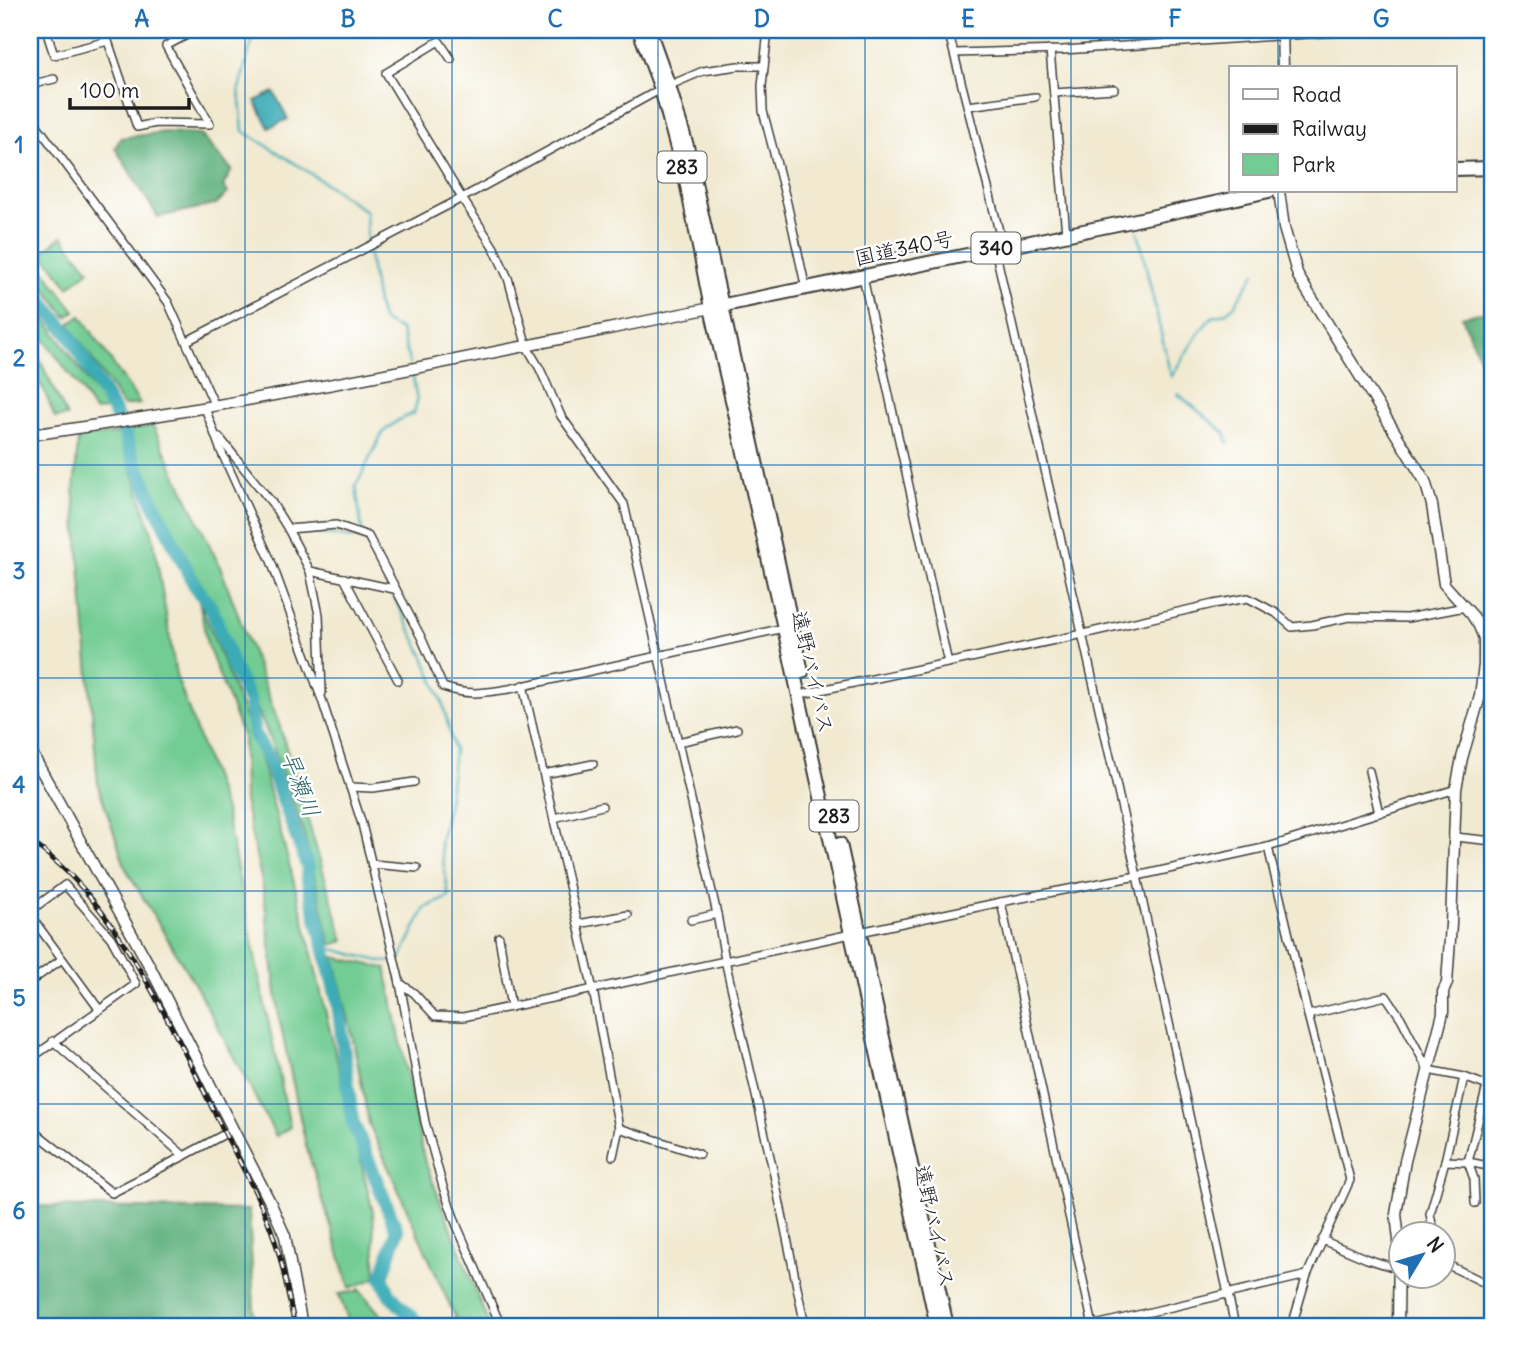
<svg xmlns="http://www.w3.org/2000/svg" width="1523" height="1356" font-family="Delius,'Klee One',sans-serif">
  <rect width="100%" height="100%" fill="#fff"/>
  <filter id="ink" filterUnits="userSpaceOnUse"><feTurbulence type="fractalNoise" baseFrequency=".0143" numOctaves="2"/><feDisplacementMap in="SourceGraphic" scale="14" xChannelSelector="R" yChannelSelector="G"/><feConvolveMatrix kernelMatrix="1 2 1 2 8 2 1 2 1" color-interpolation-filters="sRGB"/></filter>
  <filter id="wash" filterUnits="userSpaceOnUse"><feTurbulence type="fractalNoise" baseFrequency=".00686" numOctaves="4" result="noise"/><feDisplacementMap in="SourceGraphic" scale="28" xChannelSelector="R" yChannelSelector="G"/><feGaussianBlur stdDeviation="1.57" result="paint"/><feColorMatrix in="noise" values="0 0 0 0 0 0 0 0 0 0 0 0 0 0 0 0 0 1.4 0 .05"/><feComposite in="paint" operator="in"/></filter>
  <g filter="url(#wash)">
    <rect width="100%" height="100%" fill="#f1e9d0"/>
    <!-- green -->
    <g fill="#72cc93" stroke="#477458" stroke-width="2">
      <polygon points="62,236 89,270 69,287 42,253"/>
      <polygon points="37,261 75,311 67,317 33,273"/>
      <polygon points="30,297 108,410 94,411 81,390 30,320"/>
      <polygon points="81,316 140,404 123,406 69,324"/>
      <polygon points="30,340 67,416 55,418 43,388 30,372"/>
      <polygon points="153,426 221,569 280,727 344,941 331,945 304,833 268,734 213,607 156,501 126,430"/>
      <polygon points="120,433 153,536 176,675 225,810 290,1127 276,1136 198,990 126,869 98,785 74,493 78,438"/>
      <polygon points="199,600 260,756 302,912 373,1212 376,1278 350,1288 306,1146 279,1017 263,887 244,801 243,737 207,644"/>
      <polygon points="334,957 386,968 424,1159 489,1325 486,1326 459,1326 369,1124 353,1039"/>
      <polygon points="359,1289 390,1326 350,1326 339,1294 358,1291"/>
    </g>
    <!-- forest -->
    <g fill="#5db07d" stroke="#3c664c" stroke-width="2">
      <polygon points="165,132 200,134 232,170 223,186 228,193 216,204 158,217 115,148 121,138"/>
      <polygon points="1488,311 1493,315 1493,390 1462,317"/>
      <polygon points="30,1203 36,1206 249,1210 255,1326 30,1326"/>
    </g>
    <!-- water -->
    <polygon fill="#3aabb6" stroke="#2b6469" stroke-width="2" points="274,92 288,119 269,128 255,101"/>
    <g fill="none" stroke-linecap="round" stroke-linejoin="round">
      <!-- stream -->
      <g stroke="#3aabb6" stroke-width="2.5">
        <polyline points="252,30 254,34 239,89 243,131 301,167 366,211 367,239 370,262 377,303 383,321 401,330 410,365"/>
        <polyline points="1138,232 1171,377 1200,331 1212,317 1225,313 1234,306 1255,273"/>
        <polyline points="1178,394 1225,433 1228,443"/>
        <polyline points="300,531 365,539"/>
        <polyline points="362,532 356,486 383,432 397,421 414,413 417,401 412,371"/>
        <polyline points="365,538 388,586"/>
        <polyline points="324,947 383,962 399,961 425,908 449,897 440,843 448,805 454,750 443,704 424,657 391,591"/>
      </g>
      <!-- river -->
      <polyline stroke="#3aabb6" stroke-width="14" points="30,287 70,336 111,406 125,433 130,451 153,502 194,584 212,609 232,664 250,702 254,734 267,756 308,868 307,875 310,890 338,1003 352,1120 397,1231 382,1278 390,1295 420,1326"/>
    </g>
  </g>
  <g filter="url(#ink)">
    <g fill="none" stroke-linecap="round" stroke-linejoin="round">
      <!-- street casing -->
      <g stroke="#3c3b37" stroke-width="10">
        <g id="street">
          <polyline points="46,30 54,55 108,41 137,127 156,123 210,124 166,46 196,30"/>
          <polyline points="768,30 762,86 763,111 787,203 806,289"/>
          <polyline points="948,30 1003,247"/>
          <polyline points="892,35 924,30"/>
          <polyline points="1050,50 1066,234"/>
          <polyline points="955,53 1063,50 1367,30"/>
          <polyline points="451,59 439,41 386,73 462,198 494,248 508,278 527,347 540,369 561,416 624,504 717,914 725,960 773,1170 805,1326"/>
          <polyline points="30,85 54,79"/>
          <polyline points="1054,93 1114,89"/>
          <polyline points="968,106 1035,97"/>
          <polyline points="30,116 168,302 215,406"/>
          <polyline points="995,249 1137,876 1235,1326"/>
          <polyline points="863,277 948,663"/>
          <polyline points="187,341 462,198 661,89 703,71 738,66 764,66"/>
          <polyline points="205,408 221,451 271,561 322,700 362,824 400,983 425,1122 443,1187 457,1226 501,1326"/>
          <polyline points="219,437 272,503 288,529 310,571 319,615 322,693"/>
          <path d="M 288,529 L 336,525 L 368,536 L 421,637 L 443,687 C 470,696 481,693 509,689 L 784,628"/>
          <polyline points="310,571 394,589"/>
          <polyline points="344,578 398,680"/>
          <polyline points="523,685 593,990 619,1128 699,1154"/>
          <polyline points="807,693 1083,634 1213,604 1248,598 1276,613 1292,627 1312,625 1349,617 1407,618 1465,607"/>
          <polyline points="678,742 737,729"/>
          <polyline points="1369,771 1379,813"/>
          <polyline points="544,774 593,764"/>
          <polyline points="350,787 373,788 414,782"/>
          <polyline points="554,818 602,806"/>
          <polyline points="1455,837 1493,841"/>
          <polyline points="1268,847 1308,1015 1350,1180 1307,1275 1292,1326"/>
          <polyline points="372,864 417,868"/>
          <polyline points="1001,902 1093,1326"/>
          <polyline points="30,911 65,885 111,938 136,984 30,1059"/>
          <polyline points="30,915 99,1009"/>
          <polyline points="691,920 717,914"/>
          <polyline points="578,924 628,915"/>
          <polyline points="860,932 1001,902 1137,876 1268,847 1456,789"/>
          <polyline points="499,937 511,1007"/>
          <polyline points="30,982 62,959"/>
          <polyline points="400,983 414,993 435,1016 463,1017 851,934"/>
          <polyline points="1308,1015 1386,996 1401,1018 1428,1070 1464,1077 1493,1088"/>
          <polyline points="53,1041 184,1156"/>
          <polyline points="30,1128 112,1193 184,1156 232,1130"/>
          <polyline points="613,1156 619,1128"/>
          <polyline points="1445,1161 1468,1162 1487,1086"/>
          <polyline points="1468,1162 1474,1179 1475,1203"/>
          <polyline points="1468,1162 1493,1167"/>
          <polyline points="1434,1234 1430,1214 1445,1161 1464,1077"/>
          <polyline points="1322,1240 1367,1259 1399,1269"/>
          <polyline points="1442,1262 1493,1287"/>
          <polyline points="1091,1326 1307,1275"/>
        </g>
      </g>
      <!-- secondary casing -->
      <g stroke="#3c3b37" stroke-width="13">
        <g id="secondary">
          <polyline points="1282,30 1283,68"/>
          <polyline points="1279,191 1284,228 1298,276 1425,481 1432,505 1444,584 1472,615 1479,626 1484,638 1484,665 1480,696 1462,758 1456,789 1451,924 1447,983 1443,992 1443,1013 1405,1161 1396,1214 1399,1240 1398,1326"/>
          <path d="M 30,435 C 259,403 484,354 711,308"/>
          <polyline points="30,750 150,967 271,1204 285,1236 302,1326"/>
        </g>
      </g>
      <!-- highway casing -->
      <g stroke="#3c3b37" stroke-width="16">
        <g id="highway">
          <polyline points="639,30 661,89 687,186 711,308 784,628 937,1326"/>
          <polyline points="649,30 669,86 687,146 802,672"/>
          <polyline points="1455,169 1493,168"/>
          <polyline points="715,307 1127,222 1269,191"/>
          <polyline points="840,844 947,1326"/>
        </g>
      </g>
      <!-- street -->
      <use href="#street" stroke="#fff" stroke-width="7"/>
      <!-- secondary -->
      <use href="#secondary" stroke="#fff" stroke-width="10"/>
      <!-- highway -->
      <use href="#highway" stroke="#fff" stroke-width="12"/>
      <!-- rail casing -->
      <g stroke="#1c1c1c" stroke-width="5">
        <path id="rail" d="M 30,841 C 86,880 122,937 155,996 C 178,1038 199,1081 220,1124 C 239,1162 261,1198 274,1238 C 284,1266 288,1297 295,1326"/>
      </g>
      <!-- rail -->
      <use href="#rail" stroke="#fff" stroke-width="2.5" stroke-dasharray="8" stroke-linecap="butt"/>
    </g>
  </g>
  <!-- grid -->
  <path fill="none" stroke="#1f6fb2" stroke-width="2" stroke-opacity="0.55" d="M 245,30 L 245,1326M 452,30 L 452,1326M 658,30 L 658,1326M 865,30 L 865,1326M 1071,30 L 1071,1326M 1278,30 L 1278,68M 1278,191 L 1278,1326M 30,252 L 1493,252M 30,465 L 1493,465M 30,678 L 1493,678M 30,891 L 1493,891M 30,1104 L 1493,1104"/>
  <g text-anchor="middle" dominant-baseline="central" stroke-width="5" stroke-linejoin="round" paint-order="stroke">
    <!-- shield labels -->
    <g fill="#fff" stroke="#606060" stroke-width="2">
      <rect x="657.5" y="151.5" width="49" height="31" rx="5"/>
      <rect x="971.5" y="232.5" width="49" height="31" rx="5"/>
      <rect x="809.5" y="800.5" width="49" height="31" rx="5"/>
    </g>
    <g font-size="19" font-weight="bold" fill="#1c1c1c">
      <text x="682" y="167">283</text>
      <text x="996" y="248">340</text>
      <text x="834" y="816">283</text>
    </g>
    <!-- street labels -->
    <g font-size="21" fill="#1c1c1c" stroke="#fff">
      <text transform="translate(904 248) rotate(-12)">国道340号</text>
      <text transform="translate(813 672) rotate(77)">遠野バイパス</text>
      <text transform="translate(935 1226) rotate(78)">遠野バイパス</text>
    </g>
    <!-- water labels -->
    <g font-size="23" font-style="italic" fill="#2b6469" stroke="#fff">
      <text transform="translate(301 784) rotate(69)">早瀬川</text>
    </g>
  </g>
  <!-- margin -->
  <rect width="1523" height="1356" fill="none" stroke="#fff" stroke-width="77"/>
  <!-- legend -->
  <rect x="1229" y="66" width="228" height="126" fill="#ffffff" stroke="#a4a4a4" stroke-width="2"/>
  <rect x="1243" y="89" width="35" height="10" fill="#ffffff" stroke="#a4a4a4" stroke-width="2"/>
  <text x="1292" y="102" font-size="21" fill="#1c1c1c">Road</text>
  <rect x="1243" y="124" width="35" height="10" fill="#1c1c1c" stroke="#a4a4a4" stroke-width="2"/>
  <text x="1292" y="136" font-size="21" fill="#1c1c1c">Railway</text>
  <rect x="1243" y="154" width="35" height="21" fill="#72cc93" stroke="#a4a4a4" stroke-width="2"/>
  <text x="1292" y="172" font-size="21" fill="#1c1c1c">Park</text>
  <!-- north arrow -->
  <g transform="translate(1422 1255) rotate(52)"><circle r="33" fill="#ffffff" stroke="#a4a4a4" stroke-width="2"/>
  <path d="M0-5L12 26L0 18L-12 26Z" fill="#1f6fb2"/>
  <text y="-10" font-size="19" font-weight="bold" text-anchor="middle" fill="#1c1c1c">N</text>
  </g>
  <!-- scale -->
  <path d="M70 98v10h119v-10" fill="none" stroke="#1c1c1c" stroke-width="3.5"/>
  <text x="80" y="98" font-size="21" fill="#1c1c1c" stroke="#ffffff" stroke-width="5" paint-order="stroke">100 m</text>
  <rect x="38" y="38" width="1446" height="1280" fill="none" stroke="#1f6fb2" stroke-width="2.5"/>
  <g font-size="23" text-anchor="middle" font-weight="bold" fill="#1f6fb2">
    <text x="142" y="27">A</text>
    <text x="348" y="27">B</text>
    <text x="555" y="27">C</text>
    <text x="762" y="27">D</text>
    <text x="968" y="27">E</text>
    <text x="1175" y="27">F</text>
    <text x="1381" y="27">G</text>
    <text x="19" y="153">1</text>
    <text x="19" y="366">2</text>
    <text x="19" y="579">3</text>
    <text x="19" y="793">4</text>
    <text x="19" y="1006">5</text>
    <text x="19" y="1219">6</text>
  </g>
</svg>
